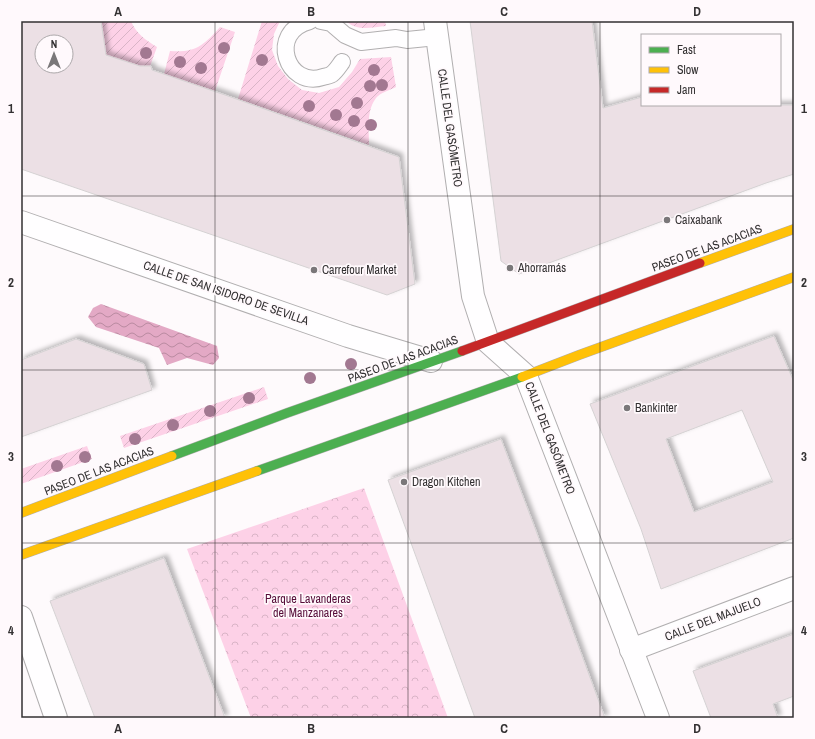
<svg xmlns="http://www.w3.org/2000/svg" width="815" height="739" font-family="'Archivo Narrow',sans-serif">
  <defs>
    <pattern id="park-crowns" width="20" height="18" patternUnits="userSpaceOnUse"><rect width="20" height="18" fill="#fdd1e7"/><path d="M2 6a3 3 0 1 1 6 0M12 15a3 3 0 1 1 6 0" fill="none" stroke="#d9b4c7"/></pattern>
    <pattern id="garden-furrows" width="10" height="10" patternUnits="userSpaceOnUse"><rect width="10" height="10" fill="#fdd1e7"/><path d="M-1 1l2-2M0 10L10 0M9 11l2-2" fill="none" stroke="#d9b4c7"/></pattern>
    <pattern id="water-waves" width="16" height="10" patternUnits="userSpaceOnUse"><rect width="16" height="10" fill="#e3a9c5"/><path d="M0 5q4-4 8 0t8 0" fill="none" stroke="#b98aa1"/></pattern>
    <filter id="shadow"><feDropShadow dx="3.5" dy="-3.5" stdDeviation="2" flood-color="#0004"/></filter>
  </defs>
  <rect width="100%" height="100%" fill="#fefafc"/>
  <!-- park -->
  <polygon fill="url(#park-crowns)" points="364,488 448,718 251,718 187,549"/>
  <!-- garden -->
  <g fill="url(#garden-furrows)">
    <path d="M 101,21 L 131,21 C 136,34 146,40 157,47 L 149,69 L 106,55 Z"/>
    <path d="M 262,21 L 280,21 L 274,34 L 272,50 L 278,66 L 288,79 L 302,90 L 319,93 L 339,87 L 352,72 L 360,59 L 391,57 L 396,87 C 390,90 380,93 376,98 C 366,111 369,130 369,145 L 238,99 Z"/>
    <path d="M 346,21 L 385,21 L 386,26 C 372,27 358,32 346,21 Z"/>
    <path d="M 220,27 L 235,32 L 215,91 L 164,74 L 170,51 C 196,53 204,45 220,27 Z"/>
    <polygon points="264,387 268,399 124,448 120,436"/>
    <polygon points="87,446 92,459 21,484 21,469"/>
  </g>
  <!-- water -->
  <polygon fill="url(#water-waves)" points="101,304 217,346 219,358 213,365 187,358 167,365 159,348 96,327 88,317 93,308"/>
  <!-- building -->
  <g fill="#ece0e5" stroke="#d5d2d3" fill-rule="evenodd" filter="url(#shadow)">
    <path d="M 21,21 L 101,21 L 106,55 L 140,66 L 151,66 L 152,70 L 228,96 L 399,157 L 415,284 L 387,295 L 21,169 ZM 42,42 L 66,42 L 66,66 L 42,66 Z"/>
    <polygon points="470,21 592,21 603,108 642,97 642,105 794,105 794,174 766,183 519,274 501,261"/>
    <path d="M 774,336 L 794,382 L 794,538 L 661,589 L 641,529 L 590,404 ZM 742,410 L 773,482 L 694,512 L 666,439 Z"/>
    <polygon points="76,339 144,364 152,390 21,437 21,360"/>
    <polygon points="501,439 535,528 605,718 475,718 388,480"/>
    <polygon points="164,558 225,718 95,718 50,601"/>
    <polygon points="794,634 794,696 773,704 778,718 711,718 693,671"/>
  </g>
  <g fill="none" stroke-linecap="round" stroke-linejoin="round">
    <!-- lane casing -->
    <g stroke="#b1afb0" stroke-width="18">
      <g id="lane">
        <path d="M 310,21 C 267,32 287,89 323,77 C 326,76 330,76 332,74 C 336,71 339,66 342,62"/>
        <polyline points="321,21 331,23 345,35 361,42 396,38 407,40 437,37"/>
      </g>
    </g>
    <!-- street casing -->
    <g stroke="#b1afb0" stroke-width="24">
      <g id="street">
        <polyline points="435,21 473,296 488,342 526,376 658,718"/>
        <polyline points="21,222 348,336 431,361"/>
        <polyline points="21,617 56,718"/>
        <polyline points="631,650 794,588"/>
      </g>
    </g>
    <!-- fast casing -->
    <g stroke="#b1afb0" stroke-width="10">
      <g id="fast">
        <polyline points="172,456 287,413 462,351"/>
        <polyline points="257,471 522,377"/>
      </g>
    </g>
    <!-- slow casing -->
    <g stroke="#b1afb0" stroke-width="10">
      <g id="slow">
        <polyline points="700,263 794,229"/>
        <polyline points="522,377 579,355 794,277"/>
        <polyline points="21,513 172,456"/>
        <polyline points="21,555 257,471"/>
      </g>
    </g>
    <!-- jam casing -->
    <g stroke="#b1afb0" stroke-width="10">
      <polyline id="jam" points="462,351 700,263"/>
    </g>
    <!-- lane -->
    <use href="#lane" stroke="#fffeff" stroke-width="16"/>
    <!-- street -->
    <use href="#street" stroke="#fffeff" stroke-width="22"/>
    <!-- fast -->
    <use href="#fast" stroke="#4caf50" stroke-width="9"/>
    <!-- slow -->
    <use href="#slow" stroke="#ffc107" stroke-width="9"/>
    <!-- jam -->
    <use href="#jam" stroke="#c62828" stroke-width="9"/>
  </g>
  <!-- trees -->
  <g fill="#a27891">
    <circle cx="224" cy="48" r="6"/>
    <circle cx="146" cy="53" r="6"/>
    <circle cx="262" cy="60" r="6"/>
    <circle cx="180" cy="62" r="6"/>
    <circle cx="201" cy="68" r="6"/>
    <circle cx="374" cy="70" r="6"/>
    <circle cx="382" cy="85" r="6"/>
    <circle cx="370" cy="86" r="6"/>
    <circle cx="357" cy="103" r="6"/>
    <circle cx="309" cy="106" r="6"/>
    <circle cx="336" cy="115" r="6"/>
    <circle cx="354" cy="121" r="6"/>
    <circle cx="371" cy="125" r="6"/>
    <circle cx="351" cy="364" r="6"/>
    <circle cx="310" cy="378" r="6"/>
    <circle cx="249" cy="398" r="6"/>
    <circle cx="210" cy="411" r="6"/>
    <circle cx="173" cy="425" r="6"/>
    <circle cx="135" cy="439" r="6"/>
    <circle cx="85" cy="457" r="6"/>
    <circle cx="57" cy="466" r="6"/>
  </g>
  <!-- grid -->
  <path fill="none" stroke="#333132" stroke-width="1" stroke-opacity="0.55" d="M 215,21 L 215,718M 408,21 L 408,718M 600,21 L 600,718M 21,196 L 794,196M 21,370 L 794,370M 21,543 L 794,543"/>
  <!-- markers -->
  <g fill="#7a7779" stroke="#fff9fc" stroke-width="1.5">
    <circle cx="667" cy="220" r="4"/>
    <circle cx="510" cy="268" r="4"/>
    <circle cx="314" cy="270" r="4"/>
    <circle cx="627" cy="408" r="4"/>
    <circle cx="404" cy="482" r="4"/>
  </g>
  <g text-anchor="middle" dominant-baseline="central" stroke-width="3.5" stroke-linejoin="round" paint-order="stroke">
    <!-- street labels -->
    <g font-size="12" fill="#333132" stroke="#fff9fc">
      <text transform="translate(450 128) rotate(82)">CALLE DEL GASÓMETRO</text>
      <text transform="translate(707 248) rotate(-20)">PASEO DE LAS ACACIAS</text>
      <text transform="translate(226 293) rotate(19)">CALLE DE SAN ISIDORO DE SEVILLA</text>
      <text transform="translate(403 359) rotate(-20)">PASEO DE LAS ACACIAS</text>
      <text transform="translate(550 438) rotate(69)">CALLE DEL GASÓMETRO</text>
      <text transform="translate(99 471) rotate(-21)">PASEO DE LAS ACACIAS</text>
      <text transform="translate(713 619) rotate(-21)">CALLE DEL MAJUELO</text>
    </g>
    <!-- poi labels -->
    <g font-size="12" fill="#333132" stroke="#fff9fc" text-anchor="start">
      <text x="675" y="220">Caixabank</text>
      <text x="518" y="268">Ahorramás</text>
      <text x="322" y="270">Carrefour Market</text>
      <text x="635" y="408">Bankinter</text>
      <text x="412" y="482">Dragon Kitchen</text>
    </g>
    <!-- park labels -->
    <g font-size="12" fill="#560d39" stroke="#fff9fc">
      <text x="308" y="599">Parque Lavanderas<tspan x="308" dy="14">del Manzanares</tspan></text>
    </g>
  </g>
  <!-- border -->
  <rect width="815" height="739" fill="none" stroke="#fff9fc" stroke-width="44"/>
  <!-- legend -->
  <rect x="641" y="34" width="140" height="72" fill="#fff9fc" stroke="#ada9ab"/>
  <rect x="649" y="47" width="20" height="6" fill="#4caf50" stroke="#ada9ab"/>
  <text x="677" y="54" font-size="12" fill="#333132">Fast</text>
  <rect x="649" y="67" width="20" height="6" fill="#ffc107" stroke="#ada9ab"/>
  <text x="677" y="74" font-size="12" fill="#333132">Slow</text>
  <rect x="649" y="87" width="20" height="6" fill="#c62828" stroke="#ada9ab"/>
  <text x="677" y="94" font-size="12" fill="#333132">Jam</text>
  <!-- north arrow -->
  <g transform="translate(54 54)"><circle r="19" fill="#fff9fc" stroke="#ada9ab"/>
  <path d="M0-3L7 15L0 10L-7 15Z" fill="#7a7779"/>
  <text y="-6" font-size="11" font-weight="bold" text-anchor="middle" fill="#333132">N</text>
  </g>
  <rect x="22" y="22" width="771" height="695" fill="none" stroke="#333132" stroke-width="1.5"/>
  <g font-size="13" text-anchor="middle" font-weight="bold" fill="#333132">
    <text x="118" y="16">A</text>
    <text x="311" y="16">B</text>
    <text x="504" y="16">C</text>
    <text x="697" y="16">D</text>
    <text x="11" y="113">1</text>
    <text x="804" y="113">1</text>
    <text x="11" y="287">2</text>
    <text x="804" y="287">2</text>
    <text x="11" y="461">3</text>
    <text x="804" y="461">3</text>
    <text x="11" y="635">4</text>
    <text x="804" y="635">4</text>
    <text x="118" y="733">A</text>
    <text x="311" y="733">B</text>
    <text x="504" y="733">C</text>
    <text x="697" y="733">D</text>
  </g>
</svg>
